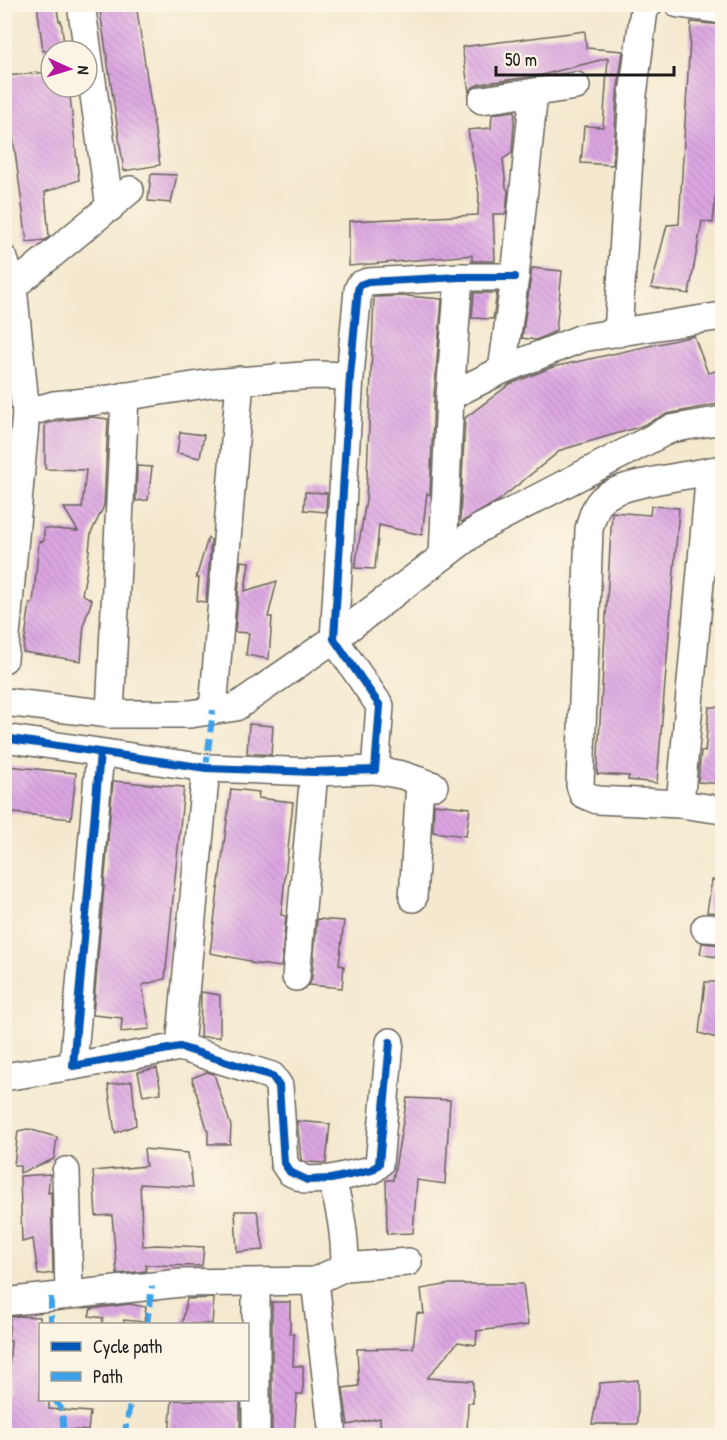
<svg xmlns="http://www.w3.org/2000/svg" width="727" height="1440" font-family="'Patrick Hand',sans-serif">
  <defs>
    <pattern id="building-back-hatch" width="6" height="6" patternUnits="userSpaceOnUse" patternTransform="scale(1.5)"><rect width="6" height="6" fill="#dba5e2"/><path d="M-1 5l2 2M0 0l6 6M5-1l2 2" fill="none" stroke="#bb8dc1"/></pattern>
  </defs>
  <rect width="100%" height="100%" fill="#fcf5e5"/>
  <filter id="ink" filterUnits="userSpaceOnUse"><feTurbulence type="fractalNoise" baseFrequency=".0167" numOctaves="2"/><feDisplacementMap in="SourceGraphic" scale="12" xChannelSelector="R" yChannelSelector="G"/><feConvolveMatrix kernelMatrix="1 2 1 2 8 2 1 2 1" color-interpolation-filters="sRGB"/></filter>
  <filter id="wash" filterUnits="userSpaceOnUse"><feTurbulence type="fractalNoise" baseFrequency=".008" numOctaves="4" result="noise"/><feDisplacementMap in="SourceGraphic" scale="24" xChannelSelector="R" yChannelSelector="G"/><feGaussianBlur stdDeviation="1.35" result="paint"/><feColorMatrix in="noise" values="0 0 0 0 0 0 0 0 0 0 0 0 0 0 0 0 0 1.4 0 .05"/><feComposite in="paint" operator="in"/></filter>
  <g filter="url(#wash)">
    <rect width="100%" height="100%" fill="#f4e9cf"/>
    <g id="blocks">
      <!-- building -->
      <g fill="url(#building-back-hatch)">
        <polygon points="37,4 56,4 59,21 61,21 65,51 43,51"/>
        <polygon points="99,4 136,4 160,165 124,171"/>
        <polygon points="691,22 723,25 723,114 713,223 702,221 689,294 651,288 667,225 679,224"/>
        <polygon points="585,31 586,48 623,51 617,94 613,165 581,163 584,126 603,127 608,58 542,75 480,84 473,87 469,92 462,47"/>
        <polygon points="51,72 51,87 69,87 79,180 45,192 49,237 45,240 27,242 5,76"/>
        <polygon points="515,111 512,153 503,159 506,187 508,191 506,214 493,214 495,261 472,261 472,255 349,266 349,221 478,215 479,194 468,130 491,128 492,114"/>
        <polygon points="151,174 177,175 171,203 148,201"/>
        <polygon points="532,268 562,271 556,331 536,340 522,338"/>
        <polygon points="474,293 497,293 493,319 472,318"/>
        <polygon points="406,296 442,299 434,395 430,495 427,493 422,535 379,525 375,569 355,568 366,500 374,297"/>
        <polygon points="694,336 708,373 723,369 723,403 667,414 639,427 561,450 498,501 462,522 460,520 465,418 510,384 553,367"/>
        <polygon points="92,417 108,419 104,506 91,533 87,569 82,594 92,600 84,623 81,661 23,652 30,603 33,603 39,542 44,541 44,528 78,531 64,508 82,508 86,470 45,469 45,424 57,421"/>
        <polygon points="180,432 204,435 200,458 177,453"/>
        <polygon points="137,466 152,467 148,500 136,501"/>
        <polygon points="305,492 327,493 326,512 304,510"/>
        <polygon points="651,506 679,508 657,783 628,780 629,776 597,774 612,512 650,515"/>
        <polygon points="208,538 211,540 206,602 197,601 199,578 196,578"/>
        <polygon points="241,561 249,562 245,591 277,581 268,617 272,617 269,659 246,655 249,633 235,632"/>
        <polygon points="709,707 723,707 723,784 698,782 701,751 705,752"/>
        <polygon points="249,724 273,726 271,755 247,753"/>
        <polygon points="7,766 76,773 71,819 4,812"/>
        <polygon points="113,781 184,787 165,979 142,985 150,1029 121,1032 122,1018 93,1015"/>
        <polygon points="231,789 259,792 258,798 293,802 281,915 286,916 281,967 250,963 250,961 210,953"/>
        <polygon points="434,804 470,808 466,836 433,832"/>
        <polygon points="712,880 723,881 723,913 707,912"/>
        <polygon points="317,919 344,921 339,965 344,966 342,988 309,985 312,978"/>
        <polygon points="702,943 723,945 721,958 700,954"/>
        <polygon points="705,982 723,982 723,1040 699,1033"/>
        <polygon points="201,992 220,995 220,1037 200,1037"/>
        <polygon points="157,1068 161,1093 143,1096 138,1072"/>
        <polygon points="207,1072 214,1074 231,1126 230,1144 208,1144 208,1132 192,1078"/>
        <polygon points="132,1081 136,1125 115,1133 108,1085"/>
        <polygon points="407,1098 450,1100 445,1184 417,1180 413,1233 387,1234 386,1180 393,1180"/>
        <polygon points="297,1121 330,1124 326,1163 306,1162 301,1160"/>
        <polygon points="28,1129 57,1137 54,1159 20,1173 20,1166 14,1165 18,1131"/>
        <polygon points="144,1149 188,1153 193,1187 140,1184 143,1246 157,1245 204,1247 202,1266 146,1265 146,1271 117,1274 112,1215 96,1216 93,1171 146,1166"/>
        <polygon points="50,1174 48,1193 51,1192 53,1273 38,1275 33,1239 22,1242 20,1176"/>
        <polygon points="235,1211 257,1211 264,1250 237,1252"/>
        <polygon points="450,1284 523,1284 528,1325 477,1331 476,1345 458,1342 427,1378 473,1381 473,1403 468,1403 467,1434 381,1436 380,1418 348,1425 343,1388 359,1386 357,1349 413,1348 417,1313 424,1314 421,1289"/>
        <polygon points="214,1298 212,1324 182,1324 187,1299"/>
        <polygon points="272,1302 290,1302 290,1334 294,1334 293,1366 303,1366 303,1394 297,1394 294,1436 272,1436"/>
        <polygon points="129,1304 146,1307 144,1322 124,1320 124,1324 102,1324 103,1318 89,1316 91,1309"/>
        <polygon points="18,1316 40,1317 40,1400 49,1400 49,1409 90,1412 88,1431 47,1428 46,1436 4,1436 4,1394 7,1394 11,1341 8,1341 10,1317"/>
        <polygon points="638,1380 638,1424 592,1424 600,1383"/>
        <polygon points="172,1400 240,1401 240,1436 169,1436"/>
      </g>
    </g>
  </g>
  <g filter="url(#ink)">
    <use href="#blocks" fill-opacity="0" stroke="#68645b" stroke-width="1.5"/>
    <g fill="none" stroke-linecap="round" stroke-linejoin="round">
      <!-- street casing -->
      <g stroke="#68645b" stroke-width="30">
        <g id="street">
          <polyline points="81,4 110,208"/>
          <polyline points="679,4 722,10"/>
          <polyline points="482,100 576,86"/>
          <polyline points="4,259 13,287 26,413 4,659"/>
          <polyline points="4,294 130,190"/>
          <polyline points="618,333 633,95 644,10 649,4"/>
          <polyline points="502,370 515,277 534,92"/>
          <polyline points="450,396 502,370 582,338 722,316"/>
          <polyline points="26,413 54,405 96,401 212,383 315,375 350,376"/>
          <path d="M 722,469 C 695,475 625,482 605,497 C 595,504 592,518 589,529 L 580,785 L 583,794 L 597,800 L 680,804 L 722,810"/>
          <polyline points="443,556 450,396 459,277"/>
          <polyline points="4,702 110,714 190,714 236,707 334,639 480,528 670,429 722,420"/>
          <polyline points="213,710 240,380"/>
          <polyline points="110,714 125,396"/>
          <polyline points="4,738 206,768 314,772 375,770 380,706 334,639 350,376 358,290 360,285 368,282 459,277 515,277"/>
          <polyline points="100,753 73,1066 180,1047 272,1076 279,1086 284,1163 290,1172 307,1180 331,1179 372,1170 379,1164 390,1042"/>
          <polyline points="375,770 402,775 434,786"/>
          <polyline points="680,804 710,471"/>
          <polyline points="413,898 420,781"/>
          <polyline points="705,928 722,929"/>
          <polyline points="296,977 314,772"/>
          <polyline points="180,1047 206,768"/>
          <polyline points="4,1077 73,1066"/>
          <polyline points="66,1171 69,1294"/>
          <polyline points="345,1267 408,1262"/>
          <polyline points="315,1281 333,1436"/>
          <path d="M 4,1302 L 181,1283 L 315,1281 L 345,1267 C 345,1236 341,1208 331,1179"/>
          <polyline points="256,1436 256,1284"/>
        </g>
      </g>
      <!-- street -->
      <use href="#street" stroke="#fff" stroke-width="27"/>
      <!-- quiet -->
      <g stroke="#3da2ea" stroke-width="6" stroke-dasharray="12 6" stroke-linecap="butt">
        <polyline points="206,768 213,710"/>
        <polyline points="51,1297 51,1324"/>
        <polyline points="147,1324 152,1286"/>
        <polyline points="55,1400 62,1410 64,1436"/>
        <polyline points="124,1436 131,1400"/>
      </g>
      <!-- cycleway casing -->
      <g stroke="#fcf5e5" stroke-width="11">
        <g id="cycleway">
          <polyline points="4,738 206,768 314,772 375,770 380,706 334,639 350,376 358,290 360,285 368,282 459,277 515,277"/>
          <polyline points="100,753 73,1066 180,1047 272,1076 279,1086 284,1163 290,1172 307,1180 331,1179 372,1170 379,1164 390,1042"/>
        </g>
      </g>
      <!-- cycleway -->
      <use href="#cycleway" stroke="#0057b8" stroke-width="8"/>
    </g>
  </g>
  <!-- margin -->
  <rect width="727" height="1440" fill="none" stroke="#fcf5e5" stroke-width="24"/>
  <!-- legend -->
  <rect x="39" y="1323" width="210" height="78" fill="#fcf5e5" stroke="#a29e95" stroke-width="1.5"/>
  <rect x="51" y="1342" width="30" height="9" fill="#0057b8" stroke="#a29e95" stroke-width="1.5"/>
  <text x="93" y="1353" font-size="18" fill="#1c1c1c">Cycle path</text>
  <rect x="51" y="1372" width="30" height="9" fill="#3da2ea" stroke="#a29e95" stroke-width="1.5"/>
  <text x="93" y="1383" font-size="18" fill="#1c1c1c">Path</text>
  <!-- north arrow -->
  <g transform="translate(69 69) rotate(94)"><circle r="28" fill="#fcf5e5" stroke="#a29e95" stroke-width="1.5"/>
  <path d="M0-4.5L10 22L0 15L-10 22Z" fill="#b5179e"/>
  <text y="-9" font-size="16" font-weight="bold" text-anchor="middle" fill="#1c1c1c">N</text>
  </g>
  <!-- scale -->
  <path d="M496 66v9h178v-9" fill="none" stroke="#1c1c1c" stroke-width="3"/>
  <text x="505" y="66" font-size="18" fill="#1c1c1c" stroke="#fcf5e5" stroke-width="4.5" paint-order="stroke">50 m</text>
</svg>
